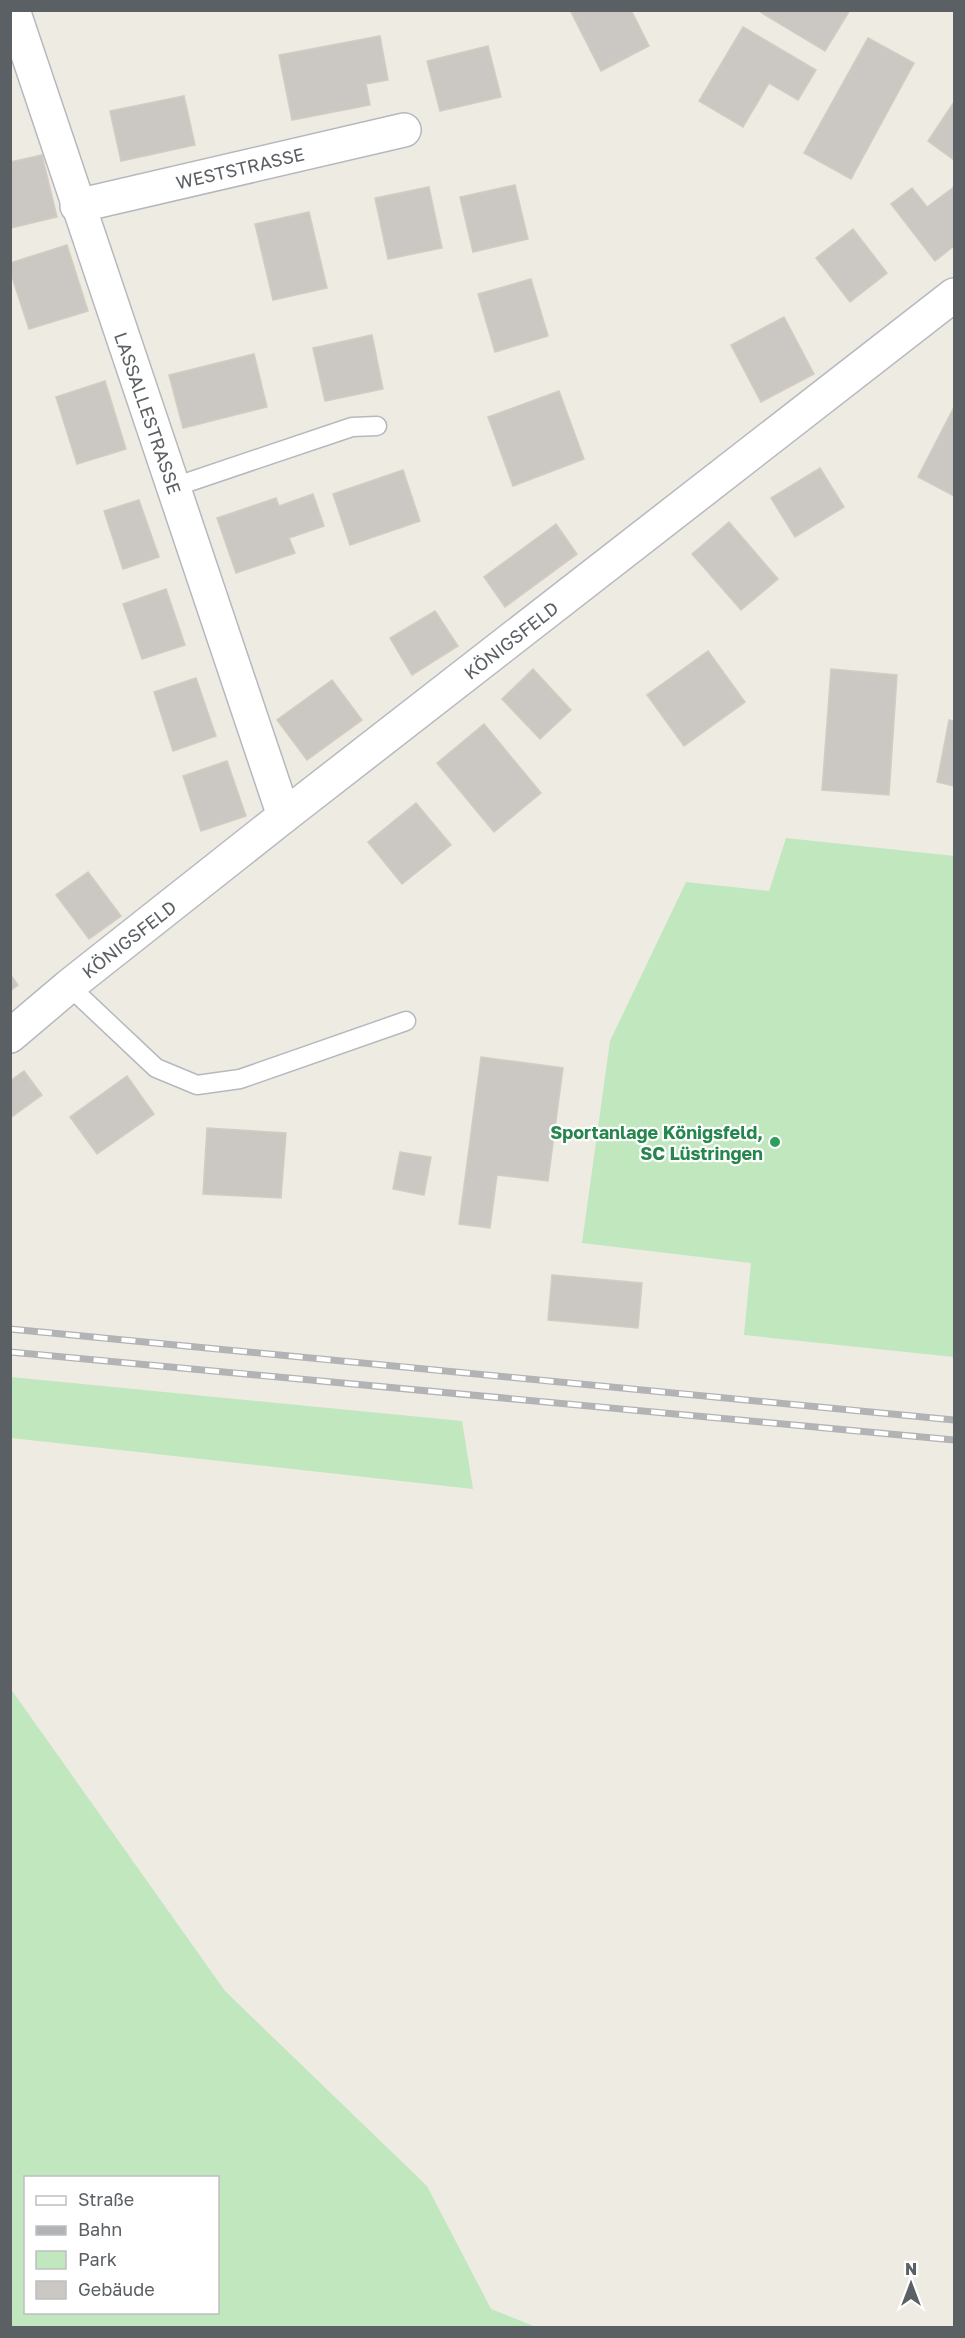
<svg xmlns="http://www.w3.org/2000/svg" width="965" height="2338" font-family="'Golos Text',sans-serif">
  <rect width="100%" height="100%" fill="#eeebe3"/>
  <!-- green -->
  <g fill="#c1e7be" fill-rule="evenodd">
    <polygon points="786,838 954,856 954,1357 744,1335 751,1263 582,1243 610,1041 686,882 769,891"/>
    <polygon points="11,1377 462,1421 473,1489 11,1438"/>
    <path d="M 11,1691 L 13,1692 L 225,1991 L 427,2186 L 491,2309 L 536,2327 L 11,2327 ZM 26,2178 L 218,2178 L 218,2312 L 26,2312 Z"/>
  </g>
  <!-- building -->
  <g fill="#cbc7c2" stroke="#d3ccc1" stroke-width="1.5">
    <polygon points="570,10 631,10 649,46 601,71"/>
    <polygon points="757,10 850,10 825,51"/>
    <polygon points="743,27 816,70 798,100 769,83 743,127 699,101"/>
    <polygon points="380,36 388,80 366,84 370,105 292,120 279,55"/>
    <polygon points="868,38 914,63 851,179 804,153"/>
    <polygon points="488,46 501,97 440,111 427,61"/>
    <polygon points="184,96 195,145 121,161 110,111"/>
    <polygon points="954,102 954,160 928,141"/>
    <polygon points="42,155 57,217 11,228 10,162"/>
    <polygon points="515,185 528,239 473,252 460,197"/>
    <polygon points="429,187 442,248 388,259 375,198"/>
    <polygon points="954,187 954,246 935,261 891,204 912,188 927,207"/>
    <polygon points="309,212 327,288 273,300 255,224"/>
    <polygon points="853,229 887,273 850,302 816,258"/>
    <polygon points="67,245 88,311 29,329 10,271 10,263"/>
    <polygon points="531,279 548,336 495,352 478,294"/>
    <polygon points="784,317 814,374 761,402 731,345"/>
    <polygon points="372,335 383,389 325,401 313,348"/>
    <polygon points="254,354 267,407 183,428 169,375"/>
    <polygon points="105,381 126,449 77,464 56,397"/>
    <polygon points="559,391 584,459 513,486 488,417"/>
    <polygon points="954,407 954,496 918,477"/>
    <polygon points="820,468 844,507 795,537 771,498"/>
    <polygon points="403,470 420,521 350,545 333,494"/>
    <polygon points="313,494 324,526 289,538 295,553 236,573 217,518 276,498 279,506"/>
    <polygon points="139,500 159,557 123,569 104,511"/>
    <polygon points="729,522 778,579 741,610 692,554"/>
    <polygon points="556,524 577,554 505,607 484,577"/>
    <polygon points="166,589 185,645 142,659 123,604"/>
    <polygon points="435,611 458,646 412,675 390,638"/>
    <polygon points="708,651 745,702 684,746 647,695"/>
    <polygon points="533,669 571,710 540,739 502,699"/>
    <polygon points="831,669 897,675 889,795 822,790"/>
    <polygon points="196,678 216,736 173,751 154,692"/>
    <polygon points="332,680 362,720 307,760 277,720"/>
    <polygon points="949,720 954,721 954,786 937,782"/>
    <polygon points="484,724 541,793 494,832 437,763"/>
    <polygon points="227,761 246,816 201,831 183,776"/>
    <polygon points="416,803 451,845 402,884 368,842"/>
    <polygon points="88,872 121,916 89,939 56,895"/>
    <polygon points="10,974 18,985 10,991"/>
    <polygon points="481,1057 563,1068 548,1181 497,1175 490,1228 459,1224"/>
    <polygon points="24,1071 42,1095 10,1118 10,1081"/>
    <polygon points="127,1076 154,1114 97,1154 70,1117"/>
    <polygon points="207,1128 286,1133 281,1198 203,1194"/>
    <polygon points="400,1152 431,1157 424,1195 393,1189"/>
    <polygon points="552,1275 642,1283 638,1328 548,1320"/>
  </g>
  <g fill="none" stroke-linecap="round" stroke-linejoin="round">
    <!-- service casing -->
    <g stroke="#b5b9be" stroke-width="21">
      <g id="service">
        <polyline points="174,487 352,427 377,426"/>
        <polyline points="69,986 156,1068 197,1085 240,1079 406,1021"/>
      </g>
    </g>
    <!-- minor casing -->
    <g stroke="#b5b9be" stroke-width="36">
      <g id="minor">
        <polyline points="13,10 284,816"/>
        <polyline points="77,206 404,130"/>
        <polyline points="10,1036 69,986 284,816 954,295"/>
      </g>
    </g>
    <!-- service -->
    <use href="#service" stroke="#fff" stroke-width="18"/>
    <!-- minor -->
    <use href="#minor" stroke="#fff" stroke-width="33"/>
    <!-- rail casing -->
    <g stroke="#b2b3b4" stroke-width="7">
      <g id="rail">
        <polyline points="10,1329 954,1420"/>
        <polyline points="10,1352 954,1440"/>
      </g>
    </g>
    <!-- rail -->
    <use href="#rail" stroke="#fff" stroke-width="4.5" stroke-dasharray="14" stroke-linecap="butt"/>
  </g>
  <!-- markers -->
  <circle fill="#2e9e5b" stroke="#fff" stroke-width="2" cx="775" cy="1142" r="6"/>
  <g text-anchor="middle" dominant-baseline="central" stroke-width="4.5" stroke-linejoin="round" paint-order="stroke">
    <!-- street labels -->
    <g font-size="18" fill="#5b6064" stroke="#fff">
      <text transform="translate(240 168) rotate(-13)">WESTSTRASSE</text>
      <text transform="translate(148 413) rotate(71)">LASSALLESTRASSE</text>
      <text transform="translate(511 640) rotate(-38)">KÖNIGSFELD</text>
      <text transform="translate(129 939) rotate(-38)">KÖNIGSFELD</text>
    </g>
    <!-- leisure labels -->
    <g font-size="18" font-weight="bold" fill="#27864d" stroke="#fff" text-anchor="end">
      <text x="763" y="1132">Sportanlage Königsfeld,<tspan x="763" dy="21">SC Lüstringen</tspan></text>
    </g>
  </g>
  <!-- border -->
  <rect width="965" height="2338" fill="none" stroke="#5b6064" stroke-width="24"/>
  <!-- legend -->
  <rect x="24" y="2176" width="195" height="138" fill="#ffffff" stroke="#bdbfc1" stroke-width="1.5"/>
  <rect x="36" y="2196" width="30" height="9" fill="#ffffff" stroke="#bdbfc1" stroke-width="1.5"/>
  <text x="78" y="2206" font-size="18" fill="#5b6064">Straße</text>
  <rect x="36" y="2226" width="30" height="9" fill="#b2b3b4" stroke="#bdbfc1" stroke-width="1.5"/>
  <text x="78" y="2236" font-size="18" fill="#5b6064">Bahn</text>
  <rect x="36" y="2251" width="30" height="18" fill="#c1e7be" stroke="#bdbfc1" stroke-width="1.5"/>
  <text x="78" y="2266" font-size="18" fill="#5b6064">Park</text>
  <rect x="36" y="2281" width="30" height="18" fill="#cbc7c2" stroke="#bdbfc1" stroke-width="1.5"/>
  <text x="78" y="2296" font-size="18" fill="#5b6064">Gebäude</text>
  <!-- north arrow -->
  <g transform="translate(911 2284)" stroke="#ffffff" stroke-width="4.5" paint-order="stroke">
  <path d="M0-4.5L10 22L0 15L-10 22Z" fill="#5b6064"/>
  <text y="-9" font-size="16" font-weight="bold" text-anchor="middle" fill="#5b6064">N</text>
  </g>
</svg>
